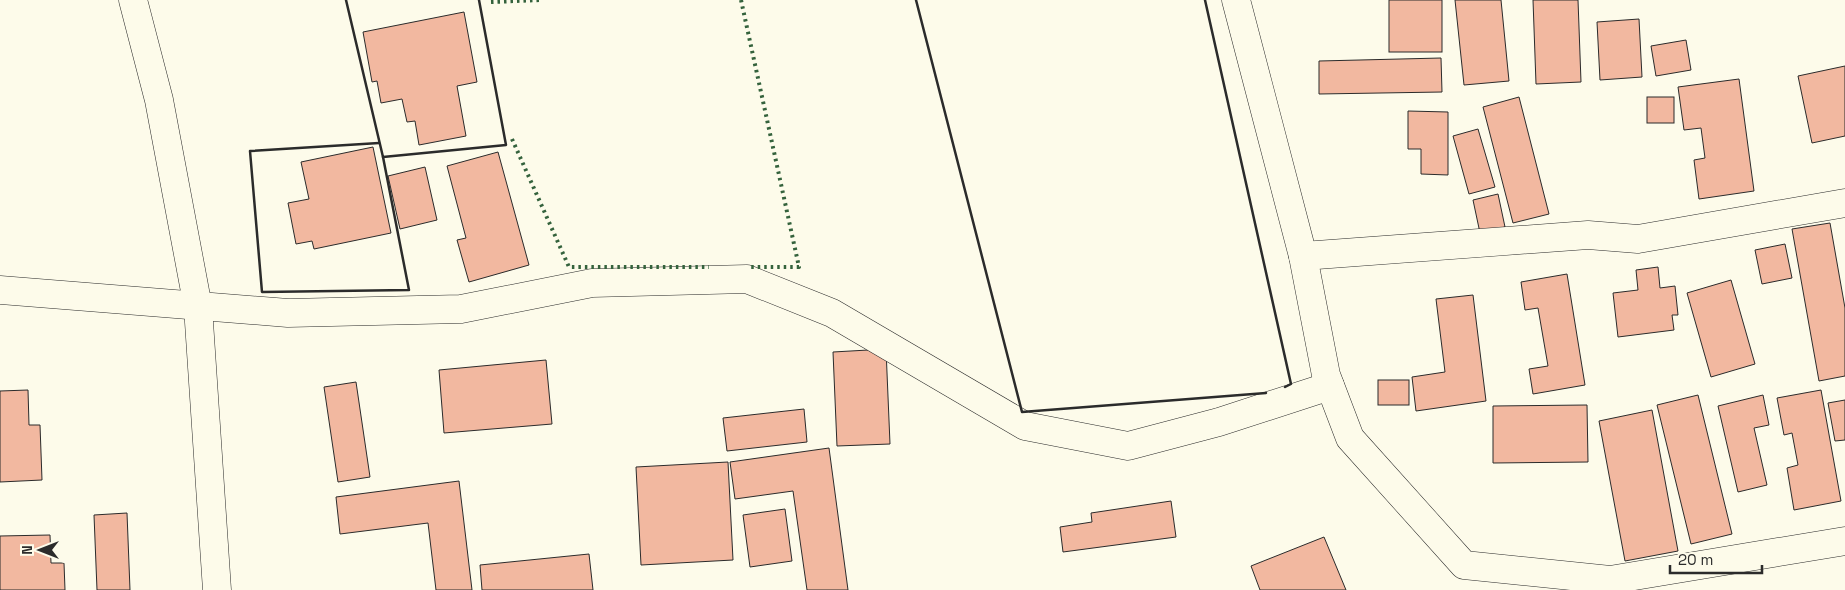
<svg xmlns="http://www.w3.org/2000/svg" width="1845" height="590" font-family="'Space Grotesk',sans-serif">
  <rect width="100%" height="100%" fill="#fdfbea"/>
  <!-- building -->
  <g fill="#f2b8a0" stroke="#2b2b2b">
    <rect x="1389" y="0" width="53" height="52"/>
    <polygon points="1455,0 1501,0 1509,81 1464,85"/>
    <polygon points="1533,0 1578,0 1581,82 1536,84"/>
    <polygon points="464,12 477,82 457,86 466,136 419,145 415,121 407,122 402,99 381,103 377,81 372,82 363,32"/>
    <polygon points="1639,19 1642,77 1600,80 1597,22"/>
    <polygon points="1686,40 1691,70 1656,76 1651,46"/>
    <polygon points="1441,58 1442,92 1319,94 1319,61"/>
    <polygon points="1845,66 1845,136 1812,143 1798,76"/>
    <polygon points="1739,79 1754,191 1699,199 1694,160 1705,158 1701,128 1684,130 1678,87"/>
    <polygon points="1519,97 1549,214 1513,223 1483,107"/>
    <rect x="1647" y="97" width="27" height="26"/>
    <polygon points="1408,111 1448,112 1448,175 1421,174 1421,149 1408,149"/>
    <polygon points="1478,129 1495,187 1469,194 1453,136"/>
    <polygon points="373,147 391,233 314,249 312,241 296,244 288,203 309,199 301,162"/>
    <polygon points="498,152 529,265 469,282 457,240 466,238 447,166"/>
    <polygon points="425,167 437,220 400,229 388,176"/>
    <polygon points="1498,194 1505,227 1480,233 1473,200"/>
    <polygon points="1830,223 1845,308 1845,376 1819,381 1792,229"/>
    <polygon points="1785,244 1792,278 1762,284 1755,250"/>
    <polygon points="1658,267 1660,288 1675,286 1678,315 1672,315 1674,330 1618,337 1613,293 1638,290 1636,270"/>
    <polygon points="1567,274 1585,385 1533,394 1529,369 1548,366 1538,308 1525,310 1521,282"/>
    <polygon points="1731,280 1755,364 1711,377 1687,293"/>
    <polygon points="1473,295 1486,401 1416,411 1412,377 1445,372 1436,299"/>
    <polygon points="886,349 890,444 837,446 833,352"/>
    <polygon points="546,360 552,424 444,433 439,370"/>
    <rect x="1378" y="380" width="31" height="25"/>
    <polygon points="356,382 370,477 338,482 324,387"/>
    <polygon points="28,390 29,425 40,425 42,480 0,482 0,391"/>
    <polygon points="1821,390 1841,501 1794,510 1787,468 1798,465 1792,433 1784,435 1777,398"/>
    <polygon points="1698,395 1732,534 1691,544 1657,405"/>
    <polygon points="1763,395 1769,425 1754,428 1767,485 1738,492 1718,406"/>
    <polygon points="1845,400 1845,440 1835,441 1828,403"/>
    <polygon points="1587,405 1588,462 1493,463 1493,406"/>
    <polygon points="804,409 807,442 727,451 723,418"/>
    <polygon points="1652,410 1678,551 1625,561 1599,421"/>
    <polygon points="829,448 848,590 807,590 793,491 735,499 730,462"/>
    <polygon points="728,462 733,560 641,565 636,467"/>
    <polygon points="459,481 472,590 436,590 428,523 340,534 336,497"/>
    <polygon points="1171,501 1176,537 1063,552 1060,527 1092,522 1091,513"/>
    <polygon points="785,509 792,561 750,567 743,515"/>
    <polygon points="127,513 130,590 97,590 94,515"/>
    <polygon points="50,535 51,563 64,563 65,590 0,590 0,536"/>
    <polygon points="1324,537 1346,590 1260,590 1251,566"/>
    <polygon points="589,554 593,590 482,590 480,565"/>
  </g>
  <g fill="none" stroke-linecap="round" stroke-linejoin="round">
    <!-- minor casing -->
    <g stroke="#2b2b2b" stroke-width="29">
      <g id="minor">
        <polyline points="133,0 159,100 198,307 217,590"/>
        <polyline points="1236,0 1303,256 1326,375 1350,438 1464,565 1610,580 1845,541"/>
        <polyline points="1303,256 1588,235 1638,239 1845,203"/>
        <polyline points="0,290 288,313 461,309 592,283 747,279 832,313 1025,426 1128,446 1219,422 1330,386"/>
      </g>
    </g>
    <!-- minor -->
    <use href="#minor" stroke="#fdfbea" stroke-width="28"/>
    <!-- hedge -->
    <g stroke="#34623c" stroke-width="4" stroke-dasharray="2.5 4" stroke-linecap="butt">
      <polyline points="741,0 799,267 749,267"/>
      <polyline points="491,2 541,0"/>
      <polyline points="512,139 569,267 709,267"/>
    </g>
    <!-- wall -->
    <g stroke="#2b2b2b" stroke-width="2.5">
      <polyline points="346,0 383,157 506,145 479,0"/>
      <polyline points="916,0 1022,412 1266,393"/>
      <polyline points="1205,0 1291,384 1285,387"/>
      <polyline points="379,143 250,151 262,292 409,290 383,157"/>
    </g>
  </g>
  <!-- north arrow -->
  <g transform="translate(40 550) rotate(270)" stroke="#fdfbea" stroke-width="4" paint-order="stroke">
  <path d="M0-4L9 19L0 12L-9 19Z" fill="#2b2b2b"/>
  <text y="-8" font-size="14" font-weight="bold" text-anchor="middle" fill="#2b2b2b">N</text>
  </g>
  <!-- scale -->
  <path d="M1670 565v8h92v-8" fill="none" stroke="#2b2b2b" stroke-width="2.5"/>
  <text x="1678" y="565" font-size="15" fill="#2b2b2b" stroke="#fdfbea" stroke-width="4" paint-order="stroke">20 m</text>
</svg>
